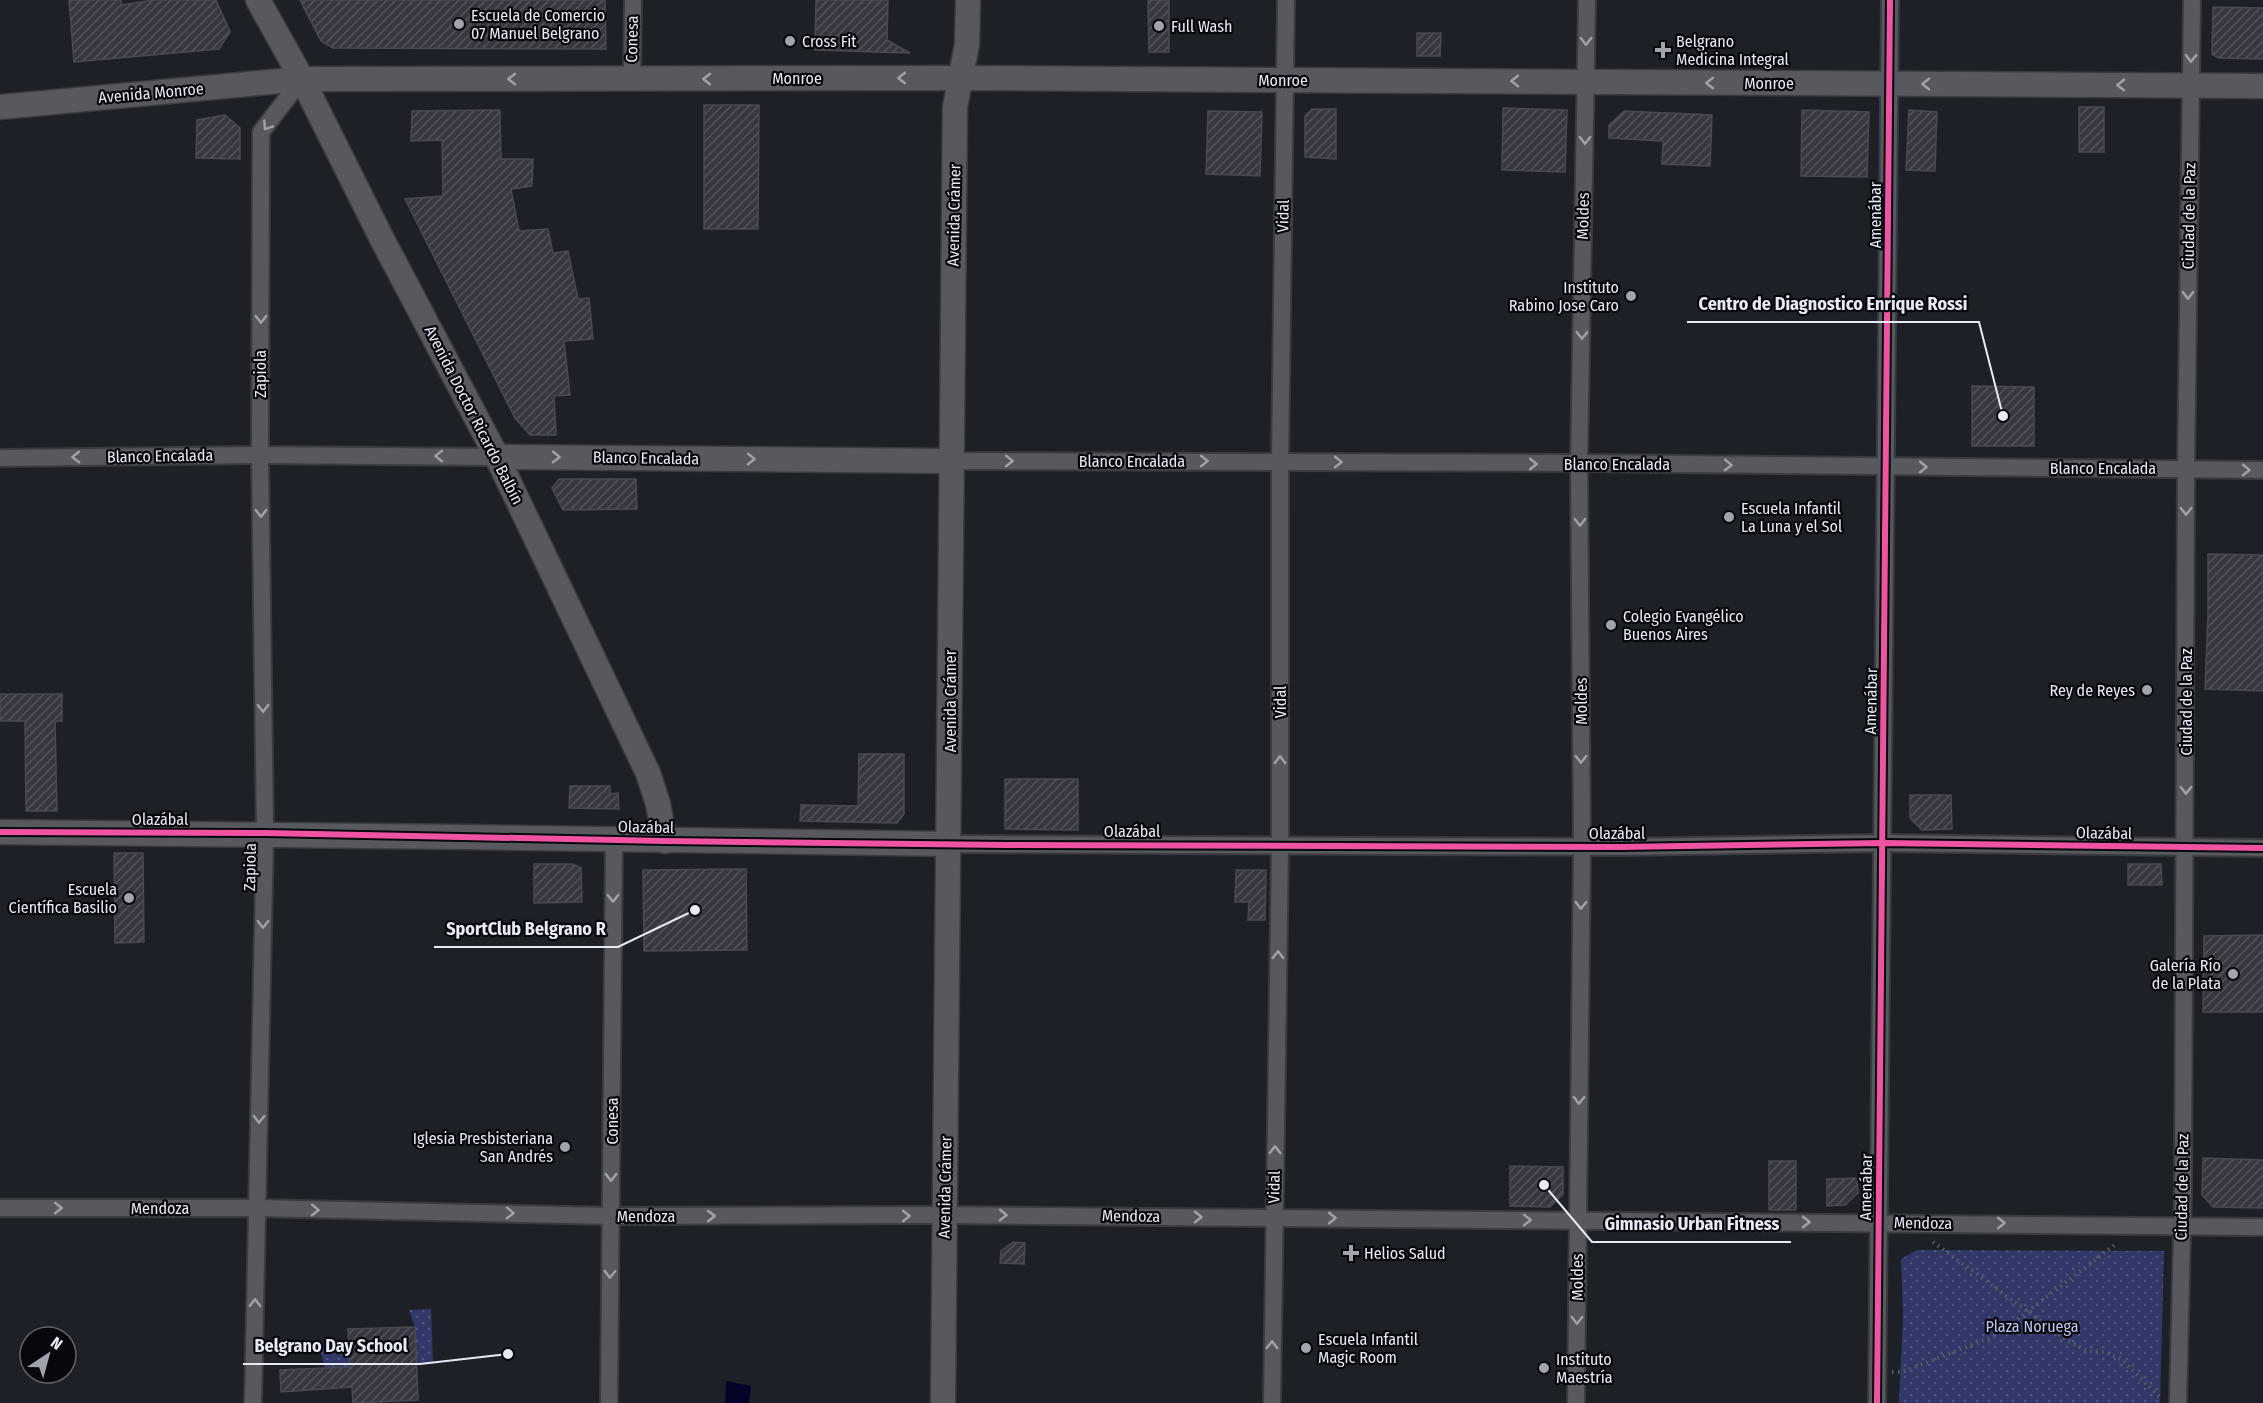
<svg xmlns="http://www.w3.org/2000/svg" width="2263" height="1403" font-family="'Fira Sans Condensed',sans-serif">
  <defs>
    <pattern id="grass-dots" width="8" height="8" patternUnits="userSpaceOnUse" patternTransform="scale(1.5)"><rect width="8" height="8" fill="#313867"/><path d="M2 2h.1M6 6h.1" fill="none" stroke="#4f557d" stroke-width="1.8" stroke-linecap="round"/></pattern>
    <pattern id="building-hatch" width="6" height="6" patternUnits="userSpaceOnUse" patternTransform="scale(1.5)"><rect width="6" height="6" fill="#36373f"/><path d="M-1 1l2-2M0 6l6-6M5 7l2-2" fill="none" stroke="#53545b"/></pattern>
  </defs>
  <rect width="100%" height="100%" fill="#1e2028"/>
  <!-- grass -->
  <g fill="url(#grass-dots)">
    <polygon points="1917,1250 2164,1251 2160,1403 1899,1403 1903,1316 1901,1259"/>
    <polygon points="431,1309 433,1363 325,1369 320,1348 415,1346 415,1327 409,1310"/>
  </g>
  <!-- water -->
  <polygon fill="#06032a" points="726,1381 751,1386 749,1403 725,1403"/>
  <!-- building -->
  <g fill="url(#building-hatch)" stroke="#484951" stroke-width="1.5">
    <polygon points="69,0 121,0 122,5 153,0 216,0 230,32 219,49 74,62"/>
    <polygon points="300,0 605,0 606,49 333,48 321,41"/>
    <polygon points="816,0 888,0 887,40 910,53 815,50"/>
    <polygon points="1148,0 1169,0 1169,52 1149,52"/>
    <polygon points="2213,7 2263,8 2263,59 2218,58 2212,54"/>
    <polygon points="1417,33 1441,33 1440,56 1417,56"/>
    <polygon points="704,105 759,105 758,229 704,229"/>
    <rect x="2079" y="107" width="25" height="45"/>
    <polygon points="1503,108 1567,110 1565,172 1502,170"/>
    <polygon points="1312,109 1336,109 1336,159 1305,157 1305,116"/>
    <polygon points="500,110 501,159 533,159 532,186 511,189 519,231 548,229 553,253 568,251 578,299 589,298 593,339 564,341 570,395 554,396 556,435 530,435 515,418 405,199 443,196 442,140 411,141 412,111"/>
    <polygon points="1802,110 1869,112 1867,177 1801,176"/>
    <polygon points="1909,110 1937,112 1935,171 1906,170"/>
    <polygon points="1208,111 1262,112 1260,176 1206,174"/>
    <polygon points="1624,111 1712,115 1710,166 1662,164 1663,141 1609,138 1609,125"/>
    <polygon points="225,115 240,128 240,159 196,158 197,120"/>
    <polygon points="1972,386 2034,387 2034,446 1972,446"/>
    <polygon points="559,479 636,479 637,509 563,510 552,488"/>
    <polygon points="2208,554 2263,555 2263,691 2205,689 2208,614"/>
    <polygon points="0,694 62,694 62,721 55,721 57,811 26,811 25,721 0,721"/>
    <polygon points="859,754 904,754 904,814 897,823 800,821 801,805 858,806"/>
    <polygon points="1005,779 1078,779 1078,830 1005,829"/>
    <polygon points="570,786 610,786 610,794 618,793 619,809 569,808"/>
    <polygon points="1910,795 1951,795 1952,829 1922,830 1910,818"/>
    <polygon points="114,853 143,853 144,942 115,943"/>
    <polygon points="534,864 573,864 581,868 582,902 534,903"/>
    <polygon points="2128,864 2161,864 2162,885 2128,885"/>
    <polygon points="746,869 747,950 644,951 643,870"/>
    <polygon points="1236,870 1266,870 1265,920 1248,920 1249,902 1235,902"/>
    <polygon points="2263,935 2263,1012 2203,1012 2204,936"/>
    <polygon points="2203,1158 2263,1160 2263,1208 2213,1207 2202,1195"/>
    <rect x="1769" y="1161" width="27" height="49"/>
    <polygon points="1510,1166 1563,1167 1563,1194 1550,1207 1510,1206"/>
    <polygon points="1857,1178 1858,1193 1845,1205 1827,1206 1827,1179"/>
    <polygon points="1013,1242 1025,1243 1024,1264 1000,1263 1001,1251"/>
    <polygon points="415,1327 418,1400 353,1403 352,1387 281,1392 280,1370 350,1367 348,1329"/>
  </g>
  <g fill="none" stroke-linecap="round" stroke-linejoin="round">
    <!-- street casing -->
    <g stroke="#3a3b41" stroke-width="20">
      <g id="street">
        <polyline points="632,79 633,0"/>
        <polyline points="0,458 260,455 497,457"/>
        <polyline points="951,461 1579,463 2263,470"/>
        <polyline points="950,844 1620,847 1883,843 2263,848"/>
        <polyline points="0,1208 257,1208 611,1216 944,1215 2263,1227"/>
        <polyline points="253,1403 265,833 260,455 261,132 302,79"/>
        <polyline points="609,1403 614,840"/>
        <polyline points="1272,1403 1280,846 1280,461 1286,0"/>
        <polyline points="1576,1403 1582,847 1579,463 1587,0"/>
        <polyline points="1877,1403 1890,0"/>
        <polyline points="2178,1403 2183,1190 2186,469 2192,0"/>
      </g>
    </g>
    <!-- secondary casing -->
    <g stroke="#3a3b41" stroke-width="27">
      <g id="secondary">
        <polyline points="258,0 302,79 381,237 497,457 648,773 658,804 665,841"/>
        <polyline points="0,107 302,79 961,78 2263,86"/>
        <polyline points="497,457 951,461"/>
        <path d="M 0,832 C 317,833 633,841 950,844"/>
        <polyline points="943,1403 955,107 967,44 968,0"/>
      </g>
    </g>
    <!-- path -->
    <g stroke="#5c5d64" stroke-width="4" stroke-dasharray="1.5 4.5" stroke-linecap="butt">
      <polyline points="1933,1242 2064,1338 2087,1351 2105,1352 2121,1359 2161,1398"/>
      <polyline points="1892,1372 1902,1372 1997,1335 2117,1243"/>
    </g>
    <!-- street -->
    <use href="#street" stroke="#57595f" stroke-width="16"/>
    <!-- secondary -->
    <use href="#secondary" stroke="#57595f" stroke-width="24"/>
    <!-- cycleway casing -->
    <g stroke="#07080e" stroke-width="10">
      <g id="cycleway">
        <polyline points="0,832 265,833 665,841 1007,845 1620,847 1883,843 2263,848"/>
        <polyline points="1877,1403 1890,0"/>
      </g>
    </g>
    <!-- cycleway -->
    <use href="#cycleway" stroke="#f153a3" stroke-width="6"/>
  </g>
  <!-- one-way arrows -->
  <defs><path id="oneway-chevron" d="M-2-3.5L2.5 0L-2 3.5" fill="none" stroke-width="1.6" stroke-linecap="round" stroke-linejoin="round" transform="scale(1.5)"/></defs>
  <g stroke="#9fa2aa">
    <use href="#oneway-chevron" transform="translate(1586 41) rotate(91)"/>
    <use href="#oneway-chevron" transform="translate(2191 58) rotate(91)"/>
    <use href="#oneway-chevron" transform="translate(902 78) rotate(180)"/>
    <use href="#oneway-chevron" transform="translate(512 79) rotate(180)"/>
    <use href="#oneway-chevron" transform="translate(707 79) rotate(-180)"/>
    <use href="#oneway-chevron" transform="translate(1515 81) rotate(-180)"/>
    <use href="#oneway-chevron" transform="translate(1710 83) rotate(-180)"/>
    <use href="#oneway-chevron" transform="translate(1926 84) rotate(-180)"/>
    <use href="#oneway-chevron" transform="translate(2121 85) rotate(-180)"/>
    <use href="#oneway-chevron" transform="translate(267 126) rotate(124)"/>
    <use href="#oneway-chevron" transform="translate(1585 140) rotate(91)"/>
    <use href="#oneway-chevron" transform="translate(2188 295) rotate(91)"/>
    <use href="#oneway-chevron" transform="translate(261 319) rotate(90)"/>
    <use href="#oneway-chevron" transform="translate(1582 335) rotate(91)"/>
    <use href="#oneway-chevron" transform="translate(439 456) rotate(-179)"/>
    <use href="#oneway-chevron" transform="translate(76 457) rotate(179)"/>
    <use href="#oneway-chevron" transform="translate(556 457) rotate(1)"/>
    <use href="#oneway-chevron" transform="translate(751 459) rotate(1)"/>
    <use href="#oneway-chevron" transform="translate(1009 461)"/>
    <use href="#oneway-chevron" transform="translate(1204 461)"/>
    <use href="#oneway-chevron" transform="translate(1338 462) rotate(1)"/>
    <use href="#oneway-chevron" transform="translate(1533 464)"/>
    <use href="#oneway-chevron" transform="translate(1728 465) rotate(1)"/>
    <use href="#oneway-chevron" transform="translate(1923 467)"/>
    <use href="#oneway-chevron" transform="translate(2246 470) rotate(1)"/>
    <use href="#oneway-chevron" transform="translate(2186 511) rotate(90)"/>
    <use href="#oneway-chevron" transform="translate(261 513) rotate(89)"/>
    <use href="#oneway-chevron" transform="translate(1580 522) rotate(90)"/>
    <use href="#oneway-chevron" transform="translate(263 708) rotate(89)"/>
    <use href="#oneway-chevron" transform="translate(1581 759) rotate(90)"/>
    <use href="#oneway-chevron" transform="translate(1280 760) rotate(-90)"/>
    <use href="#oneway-chevron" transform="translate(2186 790) rotate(90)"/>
    <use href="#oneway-chevron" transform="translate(613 898) rotate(90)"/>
    <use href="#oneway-chevron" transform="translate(1581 905) rotate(91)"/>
    <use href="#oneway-chevron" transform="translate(263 924) rotate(91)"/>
    <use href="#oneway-chevron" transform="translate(1278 955) rotate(-89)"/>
    <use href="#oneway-chevron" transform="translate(1579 1100) rotate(91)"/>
    <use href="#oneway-chevron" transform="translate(259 1119) rotate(91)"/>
    <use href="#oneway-chevron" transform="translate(1275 1150) rotate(-89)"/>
    <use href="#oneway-chevron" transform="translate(611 1177) rotate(90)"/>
    <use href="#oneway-chevron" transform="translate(58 1208)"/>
    <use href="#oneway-chevron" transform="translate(315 1210) rotate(1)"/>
    <use href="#oneway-chevron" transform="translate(510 1213) rotate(1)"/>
    <use href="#oneway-chevron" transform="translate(1003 1215) rotate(1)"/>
    <use href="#oneway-chevron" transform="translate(711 1216)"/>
    <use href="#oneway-chevron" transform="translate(906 1216) rotate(-1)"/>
    <use href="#oneway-chevron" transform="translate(1198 1217) rotate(1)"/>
    <use href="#oneway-chevron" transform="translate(1332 1218)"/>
    <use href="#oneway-chevron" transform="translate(1527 1220)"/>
    <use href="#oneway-chevron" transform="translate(1806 1222)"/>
    <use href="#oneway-chevron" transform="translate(2001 1223)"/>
    <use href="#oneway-chevron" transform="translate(610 1274) rotate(91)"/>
    <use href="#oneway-chevron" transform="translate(255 1303) rotate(-89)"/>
    <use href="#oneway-chevron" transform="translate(1577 1320) rotate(90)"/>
    <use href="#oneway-chevron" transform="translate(1272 1345) rotate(-89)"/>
  </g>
  <!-- markers -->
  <g fill="#a1a3ad" stroke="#07080e" stroke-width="2">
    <circle cx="459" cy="24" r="6"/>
    <circle cx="1159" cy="26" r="6"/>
    <circle cx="790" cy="41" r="6"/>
    <path d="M1660 41h6v6h6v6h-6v6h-6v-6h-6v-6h6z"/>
    <circle cx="1631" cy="296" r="6"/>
    <circle cx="1729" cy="517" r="6"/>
    <circle cx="1611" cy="625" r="6"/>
    <circle cx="2147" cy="690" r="6"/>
    <circle cx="129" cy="898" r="6"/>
    <circle cx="2233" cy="974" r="6"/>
    <circle cx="565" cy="1147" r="6"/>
    <path d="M1348 1244h6v6h6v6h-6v6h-6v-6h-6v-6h6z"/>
    <circle cx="1306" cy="1348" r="6"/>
    <circle cx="1544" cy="1368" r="6"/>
  </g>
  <g text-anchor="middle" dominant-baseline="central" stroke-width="4.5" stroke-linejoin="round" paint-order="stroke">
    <!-- poi labels -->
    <g font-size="16" fill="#e7eaf4" stroke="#07080e" text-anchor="start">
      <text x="471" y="15">Escuela de Comercio<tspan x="471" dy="18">07 Manuel Belgrano</tspan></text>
      <text x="1171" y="26">Full Wash</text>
      <text x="802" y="41">Cross Fit</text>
      <text x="1676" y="41">Belgrano<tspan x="1676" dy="18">Medicina Integral</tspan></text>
      <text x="1619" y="287" text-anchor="end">Instituto<tspan x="1619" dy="18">Rabino Jose Caro</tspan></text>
      <text x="1741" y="508">Escuela Infantil<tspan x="1741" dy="18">La Luna y el Sol</tspan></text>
      <text x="1623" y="616">Colegio Evangélico<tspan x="1623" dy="18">Buenos Aires</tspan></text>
      <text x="2135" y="690" text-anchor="end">Rey de Reyes</text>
      <text x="117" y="889" text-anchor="end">Escuela<tspan x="117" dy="18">Científica Basilio</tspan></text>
      <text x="2221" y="965" text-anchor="end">Galería Río<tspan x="2221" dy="18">de la Plata</tspan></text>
      <text x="553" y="1138" text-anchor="end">Iglesia Presbisteriana<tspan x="553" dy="18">San Andrés</tspan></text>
      <text x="1364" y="1253">Helios Salud</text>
      <text x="1318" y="1339">Escuela Infantil<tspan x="1318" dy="18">Magic Room</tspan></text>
      <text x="1556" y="1359">Instituto<tspan x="1556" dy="18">Maestría</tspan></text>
    </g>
    <!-- street labels -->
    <g font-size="16" fill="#e7eaf4" stroke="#07080e">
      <text transform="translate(632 39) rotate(-89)">Conesa</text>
      <text x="797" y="78">Monroe</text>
      <text x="1283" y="80">Monroe</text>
      <text x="1769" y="83">Monroe</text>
      <text transform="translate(151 93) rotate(-5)">Avenida Monroe</text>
      <text transform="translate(954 215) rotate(-89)">Avenida Crámer</text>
      <text transform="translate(1875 215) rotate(-90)">Amenábar</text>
      <text transform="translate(1283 216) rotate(-89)">Vidal</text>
      <text transform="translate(1583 216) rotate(-89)">Moldes</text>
      <text transform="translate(2189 216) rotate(-89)">Ciudad de la Paz</text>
      <text transform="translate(260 374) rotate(-90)">Zapiola</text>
      <text transform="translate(474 415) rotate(63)">Avenida Doctor Ricardo Balbín</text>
      <text transform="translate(160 456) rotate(-1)">Blanco Encalada</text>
      <text transform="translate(646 458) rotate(1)">Blanco Encalada</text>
      <text x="1132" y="461">Blanco Encalada</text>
      <text x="1617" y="464">Blanco Encalada</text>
      <text x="2103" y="468">Blanco Encalada</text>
      <text transform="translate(950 701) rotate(-90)">Avenida Crámer</text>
      <text transform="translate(1581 701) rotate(-90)">Moldes</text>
      <text transform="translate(1871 701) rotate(-89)">Amenábar</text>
      <text transform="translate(1280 702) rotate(-90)">Vidal</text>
      <text transform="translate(2186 702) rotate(-90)">Ciudad de la Paz</text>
      <text x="160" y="819">Olazábal</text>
      <text transform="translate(646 827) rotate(1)">Olazábal</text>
      <text x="1132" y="831">Olazábal</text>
      <text x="1617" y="833">Olazábal</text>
      <text transform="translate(2104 833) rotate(1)">Olazábal</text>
      <text transform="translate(250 867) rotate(-89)">Zapiola</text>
      <text transform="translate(612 1121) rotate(-90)">Conesa</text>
      <text transform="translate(945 1187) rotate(-89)">Avenida Crámer</text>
      <text transform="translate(1274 1187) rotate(-89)">Vidal</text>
      <text transform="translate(1866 1187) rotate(-89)">Amenábar</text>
      <text transform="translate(2182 1187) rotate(-89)">Ciudad de la Paz</text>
      <text x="160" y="1208">Mendoza</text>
      <text x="646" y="1216">Mendoza</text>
      <text transform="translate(1131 1216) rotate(1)">Mendoza</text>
      <text transform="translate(1923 1223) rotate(1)">Mendoza</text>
      <text transform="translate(1577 1277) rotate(-90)">Moldes</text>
    </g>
    <!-- park labels -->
    <g font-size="16" fill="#bfc9ef" stroke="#07080e">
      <text x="2032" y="1326">Plaza Noruega</text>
    </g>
  </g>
  <!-- callouts -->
  <path fill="none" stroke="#e7eaf4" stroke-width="2" d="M2003 416L1979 322H1687M695 910L618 947H434M1544 1185L1592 1242H1791M508 1354L420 1364H243"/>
  <g fill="#e7eaf4" stroke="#07080e" stroke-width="2">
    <circle cx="2003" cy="416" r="6"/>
    <circle cx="695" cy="910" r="6"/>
    <circle cx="1544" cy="1185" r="6"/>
    <circle cx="508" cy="1354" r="6"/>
  </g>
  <g font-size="18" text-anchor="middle" font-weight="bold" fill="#e7eaf4" stroke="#07080e" stroke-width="4.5" stroke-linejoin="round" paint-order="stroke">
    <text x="1833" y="310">Centro de Diagnostico Enrique Rossi</text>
    <text x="526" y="935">SportClub Belgrano R</text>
    <text x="1692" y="1230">Gimnasio Urban Fitness</text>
    <text x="331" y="1352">Belgrano Day School</text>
  </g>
  <!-- north arrow -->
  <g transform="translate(48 1355) rotate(36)"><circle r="28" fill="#07080e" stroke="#61626a" stroke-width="1.5"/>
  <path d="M0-4.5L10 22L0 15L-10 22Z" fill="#a1a3ad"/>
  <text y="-9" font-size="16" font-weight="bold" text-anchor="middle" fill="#e7eaf4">N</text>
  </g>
</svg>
